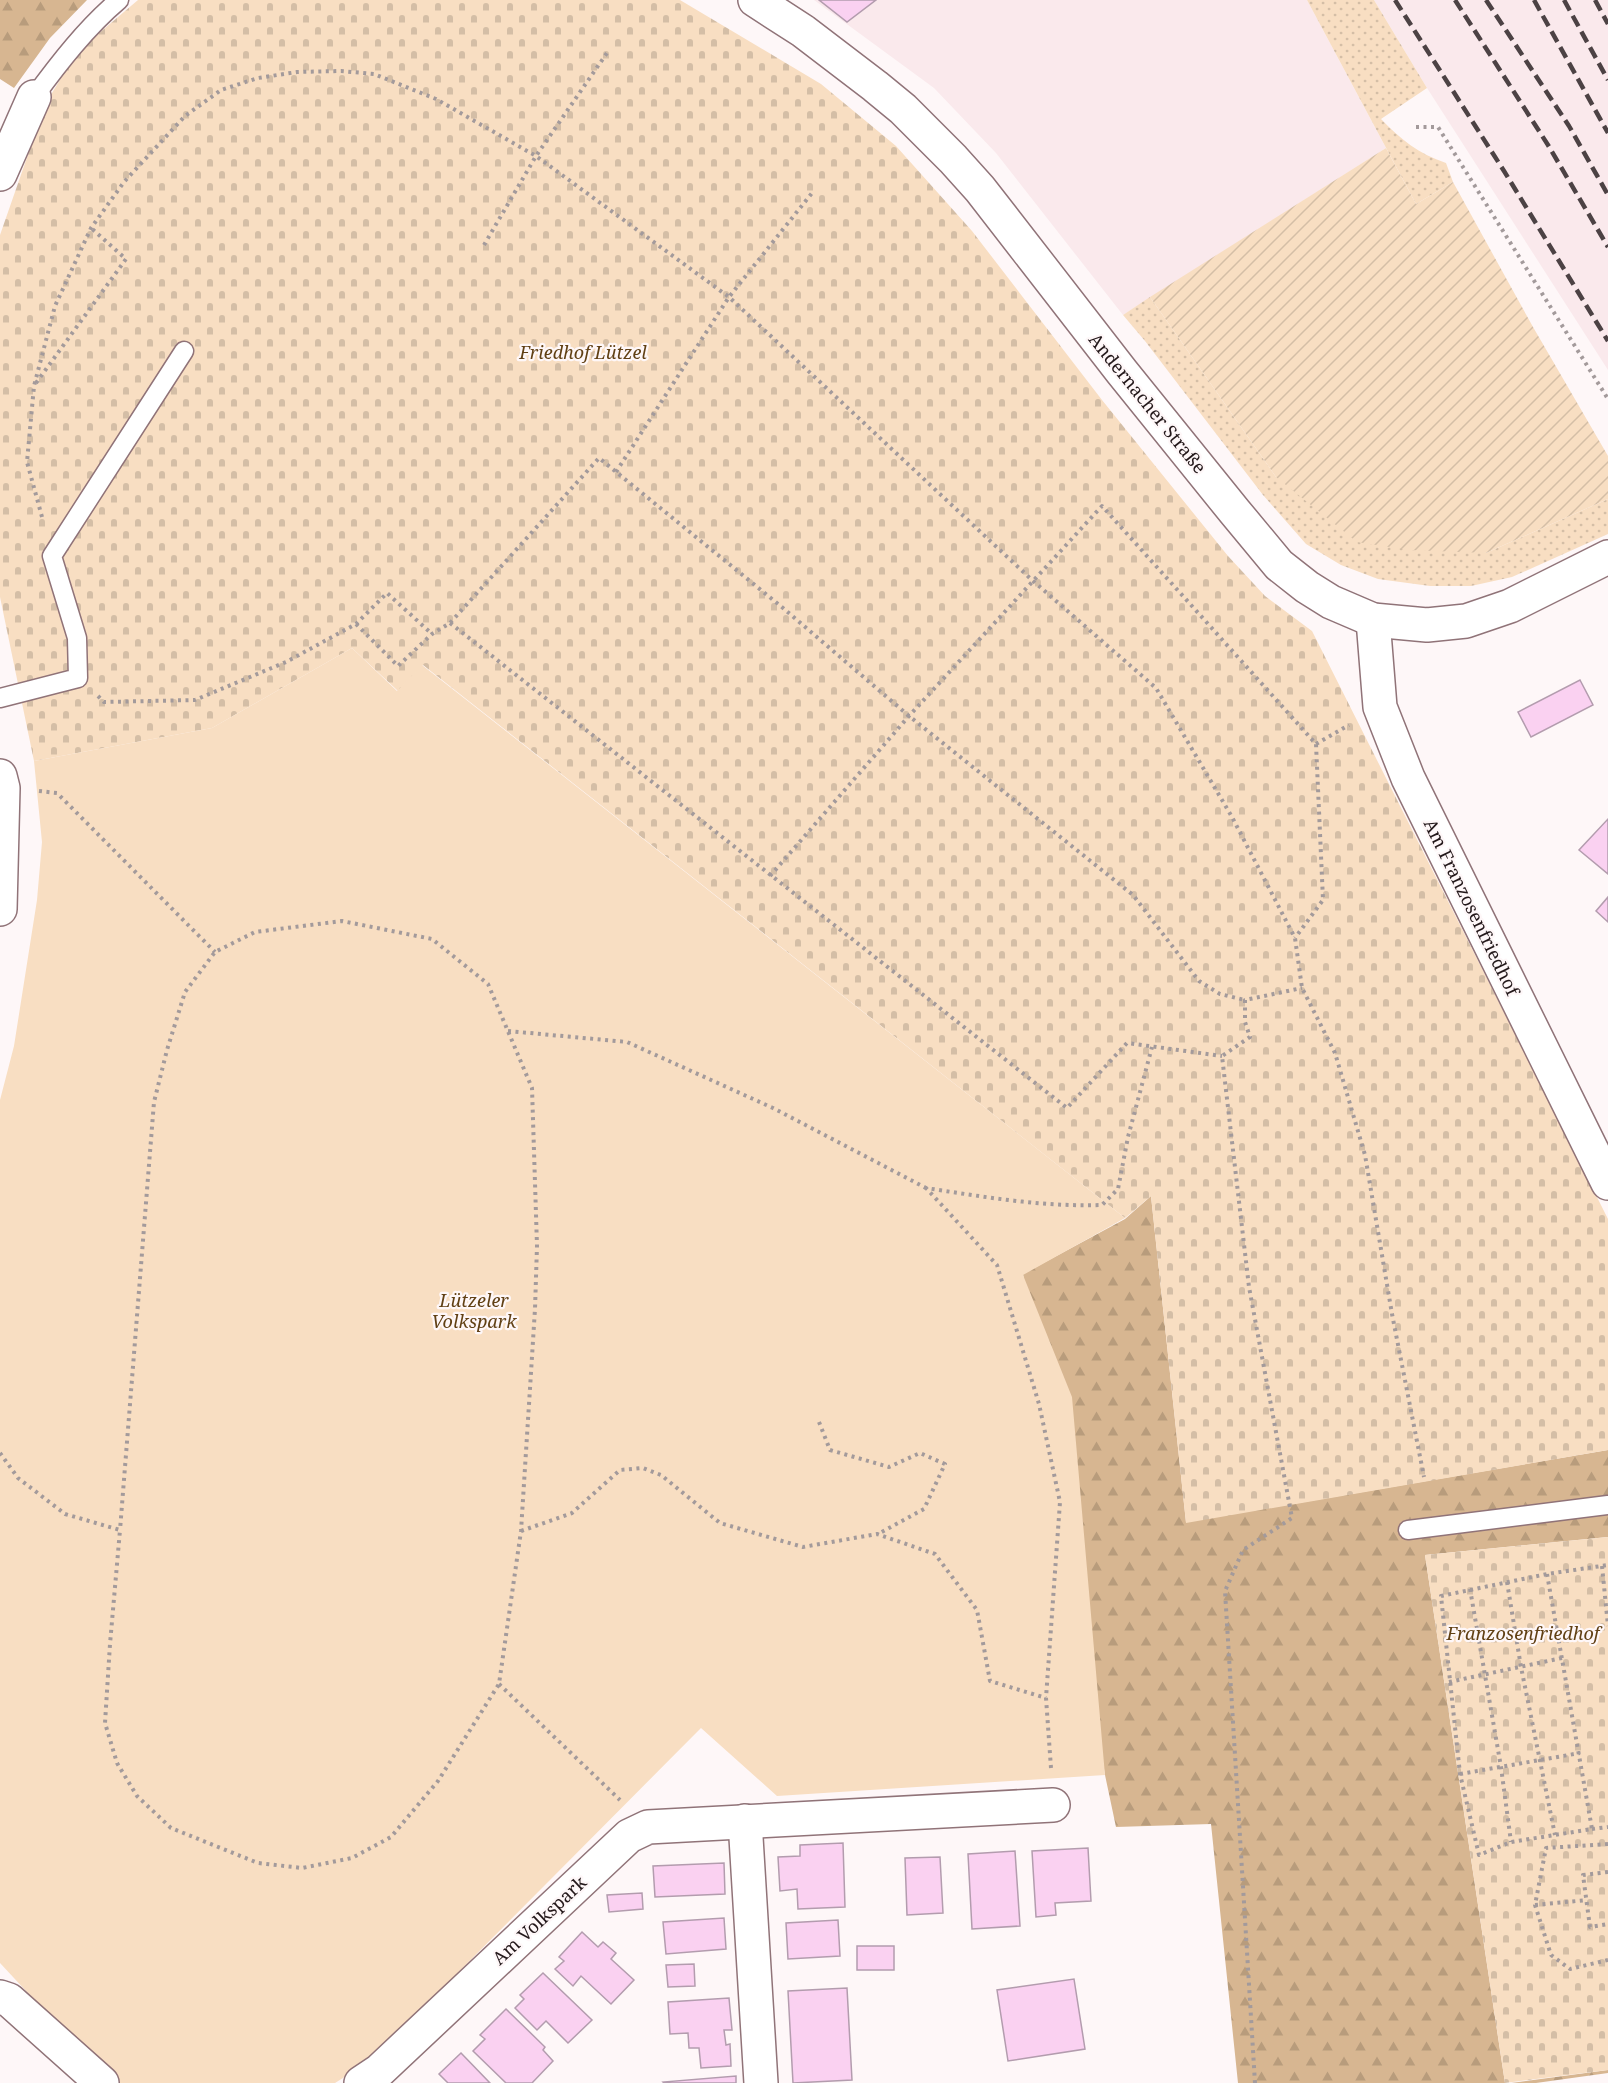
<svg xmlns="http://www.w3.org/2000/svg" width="1608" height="2083" font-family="'Noto Serif',serif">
  <defs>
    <pattern id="grass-dots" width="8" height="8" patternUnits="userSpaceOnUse" patternTransform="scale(1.5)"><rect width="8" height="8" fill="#f8dec2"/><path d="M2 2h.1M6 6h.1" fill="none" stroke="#d4bea6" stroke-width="1.8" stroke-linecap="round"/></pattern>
    <pattern id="forest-firs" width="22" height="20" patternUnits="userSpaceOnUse" patternTransform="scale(1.5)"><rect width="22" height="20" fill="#d7b691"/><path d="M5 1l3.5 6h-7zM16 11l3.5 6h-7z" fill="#b89c7c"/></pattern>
    <pattern id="cemetery-stones" width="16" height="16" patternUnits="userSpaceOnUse" patternTransform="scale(1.5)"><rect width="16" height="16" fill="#f8dec2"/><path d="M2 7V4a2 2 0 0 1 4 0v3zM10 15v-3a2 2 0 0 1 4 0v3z" fill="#d4bea6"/></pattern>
    <pattern id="garden-furrows" width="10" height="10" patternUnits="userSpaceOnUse" patternTransform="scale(1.5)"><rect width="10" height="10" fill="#f8dec2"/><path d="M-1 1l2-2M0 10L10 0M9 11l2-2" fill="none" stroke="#d4bea6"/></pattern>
  </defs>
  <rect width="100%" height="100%" fill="#fef7f8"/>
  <!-- built -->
  <g fill="#fae9ec">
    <polygon points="814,0 1307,0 1386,148 1123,315 996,153 934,88"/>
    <polygon points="1374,0 1608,0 1608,370 1427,88"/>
  </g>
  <!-- grass -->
  <g fill="url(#grass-dots)">
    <path d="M 1307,0 L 1374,0 L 1427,88 L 1381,119 C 1400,139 1419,154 1446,163 L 1453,182 L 1416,204 Z"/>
    <polygon points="1150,297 1276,477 1486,553 1608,499 1608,534 1512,577 1471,586 1430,586 1378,579 1341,565 1306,544 1263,495 1145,341 1123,315"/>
  </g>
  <!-- forest -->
  <g fill="url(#forest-firs)">
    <polygon points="0,0 87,0 50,38 14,88 0,79"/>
    <polygon points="1151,1196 1186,1522 1608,1450 1608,1537 1425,1555 1505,2083 1238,2083 1211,1824 1116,1827 1105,1775 1023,1274 1125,1219"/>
    <polygon points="1608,2070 1608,2073 1536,2083 1511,2083"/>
  </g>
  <!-- cemetery -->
  <g fill="url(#cemetery-stones)">
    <polygon points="138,0 680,0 821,84 896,146 972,231 1102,400 1228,556 1265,596 1312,631 1608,1219 1608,1450 1186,1523 1151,1196 1125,1218 423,665 398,691 352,648 212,728 34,761 0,597 0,235 46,103 70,63 98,34"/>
    <polygon points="1608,1537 1608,2070 1505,2083 1425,1555"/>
  </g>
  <!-- park -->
  <polygon fill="#f8dec2" points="352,648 397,691 422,665 1125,1218 1023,1275 1072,1397 1105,1775 777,1796 701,1728 370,2061 335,2083 120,2083 52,2023 40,2006 0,1963 0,1100 14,1046 37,900 42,842 34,761 212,728"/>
  <!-- garden -->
  <polygon fill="url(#garden-furrows)" points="1386,148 1416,204 1453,182 1533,327 1608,456 1608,499 1486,553 1409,550 1357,542 1276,477 1150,297"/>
  <!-- building -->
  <g fill="#fad1f1" stroke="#b39cae" stroke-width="1.5">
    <polygon points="819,0 876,0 847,22"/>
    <polygon points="1580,680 1593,705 1531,737 1518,712"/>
    <polygon points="1608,819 1608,874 1579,850"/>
    <polygon points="1608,897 1608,922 1596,911"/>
    <polygon points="843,1843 845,1907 798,1909 797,1889 780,1891 778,1857 800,1856 800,1845"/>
    <polygon points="1088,1848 1091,1901 1055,1903 1056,1915 1036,1917 1032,1851"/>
    <polygon points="1015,1851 1020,1926 972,1929 968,1854"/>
    <polygon points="940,1857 943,1913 907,1915 905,1858"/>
    <polygon points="724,1863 725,1894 655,1897 653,1866"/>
    <polygon points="642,1893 643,1909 609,1912 607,1895"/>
    <polygon points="724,1918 726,1949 666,1954 663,1922"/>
    <polygon points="838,1920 840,1956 788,1959 786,1923"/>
    <polygon points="582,1932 598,1947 603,1942 616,1953 611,1959 634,1980 611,2004 581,1976 573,1986 555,1969 564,1961 559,1957"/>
    <rect x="857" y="1946" width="37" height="24"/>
    <polygon points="694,1964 695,1986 668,1987 666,1965"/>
    <polygon points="543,1973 592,2020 568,2043 546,2021 537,2030 515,2008 524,1999 520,1995"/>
    <polygon points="1074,1979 1085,2049 1008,2061 997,1990"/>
    <polygon points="847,1988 852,2080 793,2083 788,1991"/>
    <polygon points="729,1998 732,2030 724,2030 726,2045 730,2044 731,2066 701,2068 699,2048 689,2048 688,2033 670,2034 668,2002"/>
    <polygon points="506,2009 545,2047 543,2050 553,2061 532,2083 506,2083 473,2051 485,2039 480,2035"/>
    <polygon points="461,2053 490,2083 448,2083 439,2074"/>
    <polygon points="736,2076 736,2083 664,2083 663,2082"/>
  </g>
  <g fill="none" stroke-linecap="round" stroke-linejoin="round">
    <!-- lane casing -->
    <g stroke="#907378" stroke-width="21">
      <g id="lane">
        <path d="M 34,97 C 59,63 86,28 119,0"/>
        <polyline points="0,698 78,678 77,638 52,556 184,351"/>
        <polyline points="1408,1530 1608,1505"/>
      </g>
    </g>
    <!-- street casing -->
    <g stroke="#907378" stroke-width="36">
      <g id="street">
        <polyline points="0,174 34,97"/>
        <polyline points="1373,620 1380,707 1408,778 1608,1183"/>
        <polyline points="0,776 3,788 0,909"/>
        <polyline points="745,1821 761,2083"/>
        <polyline points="0,1997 9,2000 102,2083"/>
        <polyline points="361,2083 379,2071 629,1836 648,1827 1053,1805"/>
      </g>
    </g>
    <!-- secondary casing -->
    <g stroke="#907378" stroke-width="36">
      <polyline id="secondary" points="755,0 803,31 875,86 903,109 953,159 980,189 1122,372 1235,512 1279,565 1307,587 1331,602 1373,620 1427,625 1466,621 1510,606 1608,557"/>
    </g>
    <!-- path -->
    <g stroke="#a39a9b" stroke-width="4" stroke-dasharray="3 4.5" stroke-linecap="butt">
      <polyline points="1416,127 1438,127 1608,399"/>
      <polyline points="484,245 536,156 609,50"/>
      <polyline points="36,383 126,259 91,228"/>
      <polyline points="616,472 729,297 812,193"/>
      <polyline points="42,517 27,462 34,386 55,306 91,228 124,182 185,116 221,90 258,78 297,72 341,71 374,74 436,99 536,156 729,297 1032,580 1156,688 1232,817 1295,938 1302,988 1335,1053 1365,1155 1392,1314 1424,1477"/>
      <polyline points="450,623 1067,1108 1127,1043 1222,1056"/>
      <polyline points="356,624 398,666 432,634 450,623 599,458 783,608 909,716 1133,895 1199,981 1220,994 1245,1000"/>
      <polyline points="98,696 104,702 195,700 286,662 356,624 387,593 432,634"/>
      <polyline points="1316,744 1349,725"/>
      <polyline points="39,791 57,793 215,952"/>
      <polyline points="770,876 909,716 1102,506 1316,744 1323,900 1295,938"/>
      <polyline points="508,1031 627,1042 773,1108 926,1188"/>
      <polyline points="819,1422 830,1450 889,1467 920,1453 945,1464 924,1509 878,1534"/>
      <polyline points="0,1453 18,1478 65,1514 120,1530 110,1644 105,1723 117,1763 137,1796 171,1828 258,1863 302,1868 352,1858 391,1837 438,1781 499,1684 521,1531 535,1309 537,1246 532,1088 488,984 432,939 342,921 255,932 215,952 185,992 167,1050 154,1102 120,1530"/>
      <polyline points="521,1531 572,1513 620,1470 643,1468 661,1475 720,1523 803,1547 877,1534 935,1554 977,1610 990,1681 1046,1698"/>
      <polyline points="1602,1566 1608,1626"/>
      <polyline points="1547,1574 1592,1829 1511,1842 1479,1855 1460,1774 1441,1596 1547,1574 1608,1565"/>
      <polyline points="1507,1582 1521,1667 1555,1835"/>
      <polyline points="1470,1589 1501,1767 1511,1842"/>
      <polyline points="1449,1682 1562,1658"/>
      <polyline points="499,1684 620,1800"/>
      <path d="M 1051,1768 L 1046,1698 L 1060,1502 L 1039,1404 L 997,1265 L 926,1188 C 985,1197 1042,1207 1102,1205 L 1118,1189 L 1128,1137 L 1152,1047"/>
      <polyline points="1460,1774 1580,1753"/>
      <polyline points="1592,1829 1608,1827"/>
      <polyline points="1608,1844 1546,1848 1535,1905 1551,1955 1570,1969 1608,1960"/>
      <polyline points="1608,1872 1583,1875 1590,1927 1608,1924"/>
      <polyline points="1535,1905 1587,1900"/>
      <polyline points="1255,2083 1225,1591 1243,1550 1292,1518 1249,1287 1222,1056 1250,1037 1245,1022 1245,1000 1302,988"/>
    </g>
    <!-- lane -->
    <use href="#lane" stroke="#fff" stroke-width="18"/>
    <!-- street -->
    <use href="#street" stroke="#fff" stroke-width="33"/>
    <!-- secondary -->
    <use href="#secondary" stroke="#fff" stroke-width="33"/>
    <!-- rail -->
    <g stroke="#4c4244" stroke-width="4.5" stroke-dasharray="12 6" stroke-linecap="butt">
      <polyline points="1395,0 1504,171 1608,341"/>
      <polyline points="1455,0 1548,145 1608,247"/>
      <polyline points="1486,0 1569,126 1608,195"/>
      <polyline points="1534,0 1608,133"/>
      <polyline points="1564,0 1608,80"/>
      <polyline points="1595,0 1608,24"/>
    </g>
  </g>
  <g text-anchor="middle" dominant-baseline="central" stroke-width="4.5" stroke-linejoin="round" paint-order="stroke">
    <!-- park labels -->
    <g font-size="18" font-style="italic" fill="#614014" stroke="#fef7f8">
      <text x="583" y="352">Friedhof Lützel</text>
      <text x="474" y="1300">Lützeler<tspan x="474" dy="21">Volkspark</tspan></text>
      <text x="1523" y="1633">Franzosenfriedhof</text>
    </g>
    <!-- street labels -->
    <g font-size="18" fill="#23181a" stroke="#fef7f8">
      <text transform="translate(1148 403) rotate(51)">Andernacher Straße</text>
      <text transform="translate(1472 907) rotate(64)">Am Franzosenfriedhof</text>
      <text transform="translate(539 1920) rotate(-43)">Am Volkspark</text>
    </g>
  </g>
</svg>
